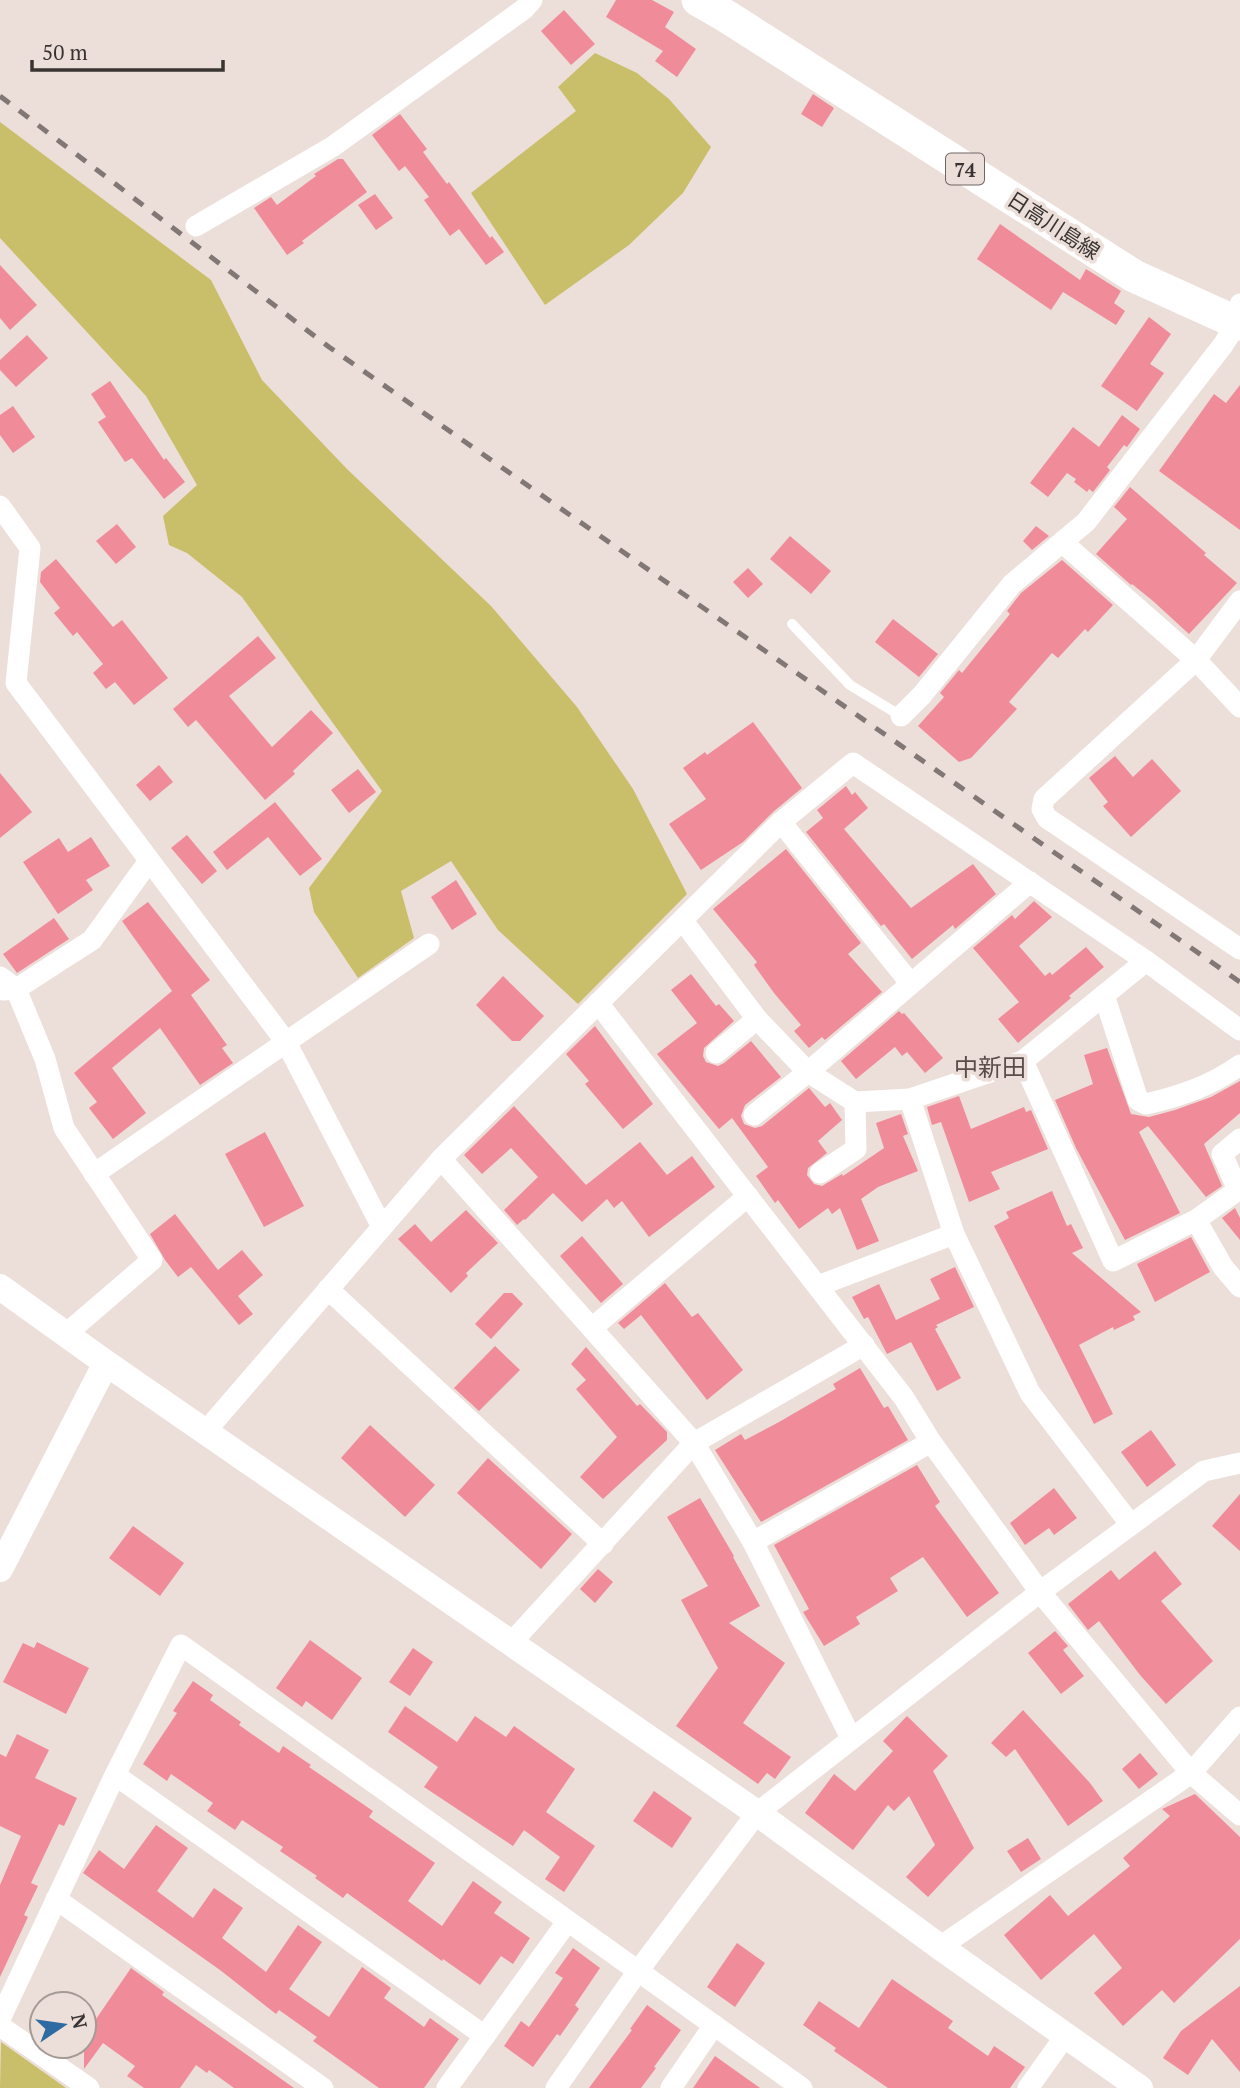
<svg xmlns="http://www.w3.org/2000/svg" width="1240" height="2088" font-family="'PT Serif','Noto Sans JP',serif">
  <rect width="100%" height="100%" fill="#ecded9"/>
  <!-- green -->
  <g fill="#c9bf6a">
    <polygon points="595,53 637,73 669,99 711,147 683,193 629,245 545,305 471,193 576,111 558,87"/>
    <polygon points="0,122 211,280 262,380 347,469 491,606 577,707 633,789 687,894 578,1004 498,930 451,861 401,891 414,938 358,978 314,912 309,888 382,791 242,597 187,553 169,545 163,516 197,485 146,396 0,238"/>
    <polygon points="1,2042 66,2088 0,2088"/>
  </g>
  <!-- building -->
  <g fill="#f08c9a">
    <polygon points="616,0 652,0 674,12 665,27 696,49 677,77 655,61 663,51 606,17"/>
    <polygon points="564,10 595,44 571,65 541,31"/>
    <polygon points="813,94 834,108 822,127 801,114"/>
    <polygon points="400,114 427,149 423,152 447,184 449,182 490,238 492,236 504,252 486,265 459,229 450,236 424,200 429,197 405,166 399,171 372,135"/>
    <polygon points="338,159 343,159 367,192 302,241 304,243 287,255 254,208 271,197 277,205 316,176 314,174"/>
    <polygon points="375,194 393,218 376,230 358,205"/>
    <polygon points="1000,224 1080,280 1086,269 1121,291 1114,303 1125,311 1116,325 1063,292 1051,310 977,259"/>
    <polygon points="0,265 37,305 10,330 0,318"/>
    <polygon points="1149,317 1171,334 1150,364 1164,373 1137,411 1101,386"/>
    <polygon points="27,335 48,358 16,387 0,370 0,360"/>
    <polygon points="110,381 164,460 166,458 185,482 164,499 132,458 125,462 98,422 106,417 91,394"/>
    <polygon points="1240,385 1240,530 1159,471 1214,394 1226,403"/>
    <polygon points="13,406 35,437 13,453 0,435 0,415"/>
    <polygon points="1122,415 1140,429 1127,447 1124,445 1107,467 1110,470 1093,492 1089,489 1087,492 1074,482 1076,479 1067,473 1048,497 1030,483 1073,427 1099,447"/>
    <polygon points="1130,487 1206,553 1204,555 1237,583 1189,634 1153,601 1132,584 1131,585 1096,554 1127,519 1114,507"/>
    <polygon points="117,524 136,547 116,564 96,541"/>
    <polygon points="1036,526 1049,536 1032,550 1023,541"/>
    <polygon points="790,536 831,571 811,594 770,559"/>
    <polygon points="56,559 113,627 122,620 168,678 134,705 115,682 106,689 93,673 103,664 77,632 73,636 54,613 60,608 40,582 41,572"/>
    <polygon points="1062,560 1113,605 1088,632 1085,629 1058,658 1052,653 1009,702 1017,709 971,758 959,762 918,726 944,697 940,693 959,670 962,673 1010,614 1007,611 1021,593"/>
    <polygon points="748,568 763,584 748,598 733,582"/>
    <polygon points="893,619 938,654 919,677 875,642"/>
    <polygon points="258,636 276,658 229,696 272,747 311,710 333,733 293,771 295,774 265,800 196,720 188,727 173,709"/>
    <polygon points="753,722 802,788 773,812 743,842 701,870 669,824 706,799 683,768 705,752 707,755"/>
    <polygon points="1115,756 1133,777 1152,759 1181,791 1131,837 1103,806 1108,802 1089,778"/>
    <polygon points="159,765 173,782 150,801 136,785"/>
    <polygon points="358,769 376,792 349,813 331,790"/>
    <polygon points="0,773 32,812 0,838"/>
    <polygon points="846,786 852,795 855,792 868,808 844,829 911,908 973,864 996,894 955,929 953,925 912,959 884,924 881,926 806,832 823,818 817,810"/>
    <polygon points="275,802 322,859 300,876 268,837 227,870 213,852"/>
    <polygon points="187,835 217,871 202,884 171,848"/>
    <polygon points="91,837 110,866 86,880 93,890 58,914 23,862 59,838 68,852"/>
    <polygon points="786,849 861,943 848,954 882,992 825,1040 822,1037 809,1048 794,1031 801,1025 774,993 754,965 757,962 713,909"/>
    <polygon points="456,880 477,914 452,930 431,897"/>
    <polygon points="1034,901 1052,917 1019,946 1045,976 1050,972 1052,975 1086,947 1104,967 1069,996 1071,998 1018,1043 998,1019 1019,1002 973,948 1012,915 1015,919"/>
    <polygon points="148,902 210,980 191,995 227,1045 222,1048 233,1063 200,1085 160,1028 112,1068 146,1113 113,1139 89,1108 97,1102 74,1073 172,991 122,921"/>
    <polygon points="54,918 69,939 17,973 3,954"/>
    <polygon points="691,974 716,1006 719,1004 734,1021 704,1048 703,1056 706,1062 718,1066 724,1063 751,1041 781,1077 745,1105 741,1116 744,1124 755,1128 762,1126 809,1088 825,1107 830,1103 842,1120 818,1141 827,1153 808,1168 807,1175 814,1184 822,1186 842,1174 843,1176 884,1148 876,1123 901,1114 908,1134 903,1136 918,1171 878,1187 861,1199 879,1241 857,1250 840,1208 832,1214 828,1208 799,1229 778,1200 775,1203 756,1176 768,1167 732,1118 719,1129 657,1054 697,1023 671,990"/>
    <polygon points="503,976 544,1016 520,1041 512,1041 476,1005"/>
    <polygon points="899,1011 902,1014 904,1013 943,1058 925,1073 907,1052 902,1056 895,1047 856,1079 841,1061"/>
    <polygon points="595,1026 653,1104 623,1129 585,1084 589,1081 566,1054"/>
    <polygon points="1107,1048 1131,1114 1149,1117 1175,1110 1211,1097 1240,1081 1240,1113 1204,1144 1222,1186 1206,1197 1148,1126 1139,1132 1180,1213 1125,1240 1076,1148 1055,1100 1093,1084 1084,1055"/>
    <polygon points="959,1096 971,1129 1024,1107 1026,1112 1031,1110 1048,1149 991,1172 1000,1189 969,1202 941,1122 932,1125 927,1107"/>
    <polygon points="514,1106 586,1185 640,1142 667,1175 692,1156 715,1187 649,1237 622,1201 614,1208 607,1199 582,1222 553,1193 525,1220 524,1219 517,1225 504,1210 538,1177 511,1148 482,1174 464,1155"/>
    <polygon points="265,1132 304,1206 264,1227 225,1154"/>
    <polygon points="1052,1191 1067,1226 1071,1224 1083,1248 1072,1253 1141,1312 1133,1316 1135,1320 1114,1330 1113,1327 1079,1345 1113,1414 1094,1424 994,1226 1009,1218 1006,1212"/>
    <polygon points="1235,1208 1240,1218 1240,1240 1222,1218"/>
    <polygon points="466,1210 498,1243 466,1273 468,1276 451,1293 398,1239 415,1224 431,1242"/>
    <polygon points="175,1214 218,1270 242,1250 263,1275 238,1296 253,1314 239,1325 191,1267 178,1277 165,1260 150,1234"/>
    <polygon points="582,1236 623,1284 601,1303 560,1256"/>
    <polygon points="1191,1237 1210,1272 1155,1302 1137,1264"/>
    <polygon points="955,1267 974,1307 936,1325 938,1327 935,1329 961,1378 937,1391 911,1342 887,1354 868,1317 864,1319 852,1297 879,1284 896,1320 940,1299 930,1279"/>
    <polygon points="665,1283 692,1317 698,1313 743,1370 707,1400 641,1315 624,1329 618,1323"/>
    <polygon points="504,1293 512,1293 523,1304 491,1339 475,1324"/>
    <polygon points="495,1346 520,1370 479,1411 454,1388"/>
    <polygon points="586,1347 637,1406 640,1404 667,1432 667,1440 603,1499 580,1477 617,1437 576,1389 586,1380 571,1364"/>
    <polygon points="860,1368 884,1408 888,1406 908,1440 761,1522 715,1450 741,1434 745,1440 779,1422 836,1389 833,1384"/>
    <polygon points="370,1425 435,1485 405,1517 341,1458"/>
    <polygon points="1151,1430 1176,1465 1147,1487 1121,1452"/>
    <polygon points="488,1458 572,1534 541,1569 457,1493"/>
    <polygon points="917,1465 940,1502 935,1506 999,1593 967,1617 923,1557 890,1578 898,1591 856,1617 860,1624 824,1646 803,1612 809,1609 774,1545"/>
    <polygon points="1054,1488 1077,1518 1054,1535 1049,1528 1025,1545 1010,1523"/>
    <polygon points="1240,1494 1240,1551 1212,1526"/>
    <polygon points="700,1498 734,1556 733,1557 760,1606 729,1623 785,1663 743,1723 791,1757 775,1779 767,1773 758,1784 676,1726 718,1668 681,1600 708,1586 667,1517"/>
    <polygon points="133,1526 184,1563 160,1596 109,1558"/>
    <polygon points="1155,1551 1182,1584 1161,1601 1213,1661 1166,1704 1140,1675 1099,1621 1088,1630 1068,1604 1111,1570 1119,1580"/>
    <polygon points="598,1569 613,1582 595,1603 580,1589"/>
    <polygon points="1055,1631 1068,1646 1063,1650 1084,1676 1061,1694 1028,1653"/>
    <polygon points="310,1640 362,1678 332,1720 306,1701 302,1707 276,1688"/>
    <polygon points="37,1642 89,1668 66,1714 3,1682 23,1643 34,1648"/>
    <polygon points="413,1648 433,1662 410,1696 389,1682"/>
    <polygon points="193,1681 213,1695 210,1700 241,1722 239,1725 279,1753 283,1746 311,1765 309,1767 373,1811 369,1817 435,1863 408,1901 442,1926 473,1881 502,1902 494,1913 530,1938 513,1964 501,1956 480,1985 443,1959 442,1961 347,1893 343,1898 315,1878 317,1876 280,1851 283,1847 242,1820 235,1830 207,1811 213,1803 171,1774 167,1781 143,1764 177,1713 173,1711"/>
    <polygon points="405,1706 457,1742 475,1716 506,1737 514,1726 575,1769 546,1812 595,1846 564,1892 545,1879 560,1857 524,1830 513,1846 424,1787 438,1767 388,1732"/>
    <polygon points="1023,1710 1090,1783 1103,1801 1068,1826 1015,1749 1006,1757 991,1743"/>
    <polygon points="907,1716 948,1756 933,1771 974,1848 928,1897 906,1877 935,1845 909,1796 894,1811 888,1805 853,1850 805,1813 834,1774 855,1791 893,1751 883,1741"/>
    <polygon points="17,1734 49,1750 35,1778 77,1798 64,1826 59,1824 31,1883 38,1886 24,1915 28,1917 0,1977 0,1885 21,1836 0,1826 0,1754 6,1757"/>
    <polygon points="1140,1753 1158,1774 1139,1789 1122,1769"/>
    <polygon points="654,1791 692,1818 672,1848 633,1821"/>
    <polygon points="1195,1794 1240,1837 1240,1939 1174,2003 1162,1990 1123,2026 1094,1993 1122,1968 1094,1934 1041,1980 1004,1935 1050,1895 1068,1916 1130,1866 1123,1858 1170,1816 1162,1809"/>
    <polygon points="156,1825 188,1848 157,1891 193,1918 214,1888 243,1908 222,1938 266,1972 298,1925 322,1942 289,1989 329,2017 362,1967 391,1988 384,1998 424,2027 430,2018 459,2039 424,2088 379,2088 313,2041 317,2037 279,2010 276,2014 220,1970 83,1873 99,1850 124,1869"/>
    <polygon points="1028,1838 1041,1859 1021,1872 1007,1851"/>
    <polygon points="737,1943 765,1963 735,2007 707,1987"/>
    <polygon points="573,1948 600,1968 575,2005 579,2009 560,2036 557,2034 533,2067 504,2046 521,2021 529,2027 563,1978 555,1973"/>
    <polygon points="131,1968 164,1992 162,1995 294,2088 234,2088 209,2070 207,2073 196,2065 180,2088 144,2088 127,2076 135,2066 103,2043 84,2069 84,2011 96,2019"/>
    <polygon points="892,1979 953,2021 948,2028 988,2056 994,2046 1025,2067 1010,2088 888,2088 834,2051 836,2048 803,2025 819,2001 859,2028"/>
    <polygon points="1240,1986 1240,2072 1212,2039 1188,2075 1163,2058 1181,2031"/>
    <polygon points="647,2005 681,2030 654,2067 656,2068 641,2088 589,2088 632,2030 630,2029"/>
    <polygon points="715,2056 760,2088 693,2088"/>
  </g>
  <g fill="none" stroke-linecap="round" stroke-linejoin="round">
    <!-- service -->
    <polyline stroke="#fff" stroke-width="10" points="792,624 850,685 901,716"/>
    <!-- minor -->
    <g stroke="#fff" stroke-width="21">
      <polyline points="196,226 332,147 524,9 532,0"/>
      <polyline points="0,506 30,548 16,683 286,1042 382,1227"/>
      <polyline points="1062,542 1196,660 1240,707"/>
      <polyline points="1240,601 1196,660 1044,799 1042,809 1047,818 1240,949"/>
      <polyline points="901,716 922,695 1012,584 1086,522 1223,345 1237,323 1240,304"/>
      <polyline points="781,822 911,984"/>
      <polyline points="683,921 757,1019 808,1072 855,1102 910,1099 1023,1061 1146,961"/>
      <polyline points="0,977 16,989 45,1059 64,1128 152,1260 66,1334"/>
      <polyline points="3,990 16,989 92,940 149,861"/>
      <path d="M 1104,995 L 1138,1100 L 1146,1104 C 1181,1096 1210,1086 1240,1065"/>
      <polyline points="598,1003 904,1398 931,1442 1040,1592 1191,1773 1240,1815"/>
      <polyline points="716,1053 757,1019"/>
      <polyline points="1023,1061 1113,1261 1196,1220 1238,1190 1222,1154 1240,1139"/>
      <polyline points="910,1099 954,1234 1030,1393 1131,1525"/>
      <polyline points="754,1115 808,1072 1030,882"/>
      <polyline points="441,1159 694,1443 753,1542 851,1738"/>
      <polyline points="820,1173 856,1149 855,1102"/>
      <polyline points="94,1174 429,944"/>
      <polyline points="1196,1220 1223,1267 1240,1287"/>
      <polyline points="818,1286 954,1234"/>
      <polyline points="328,1289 603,1544"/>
      <polyline points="592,1328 748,1196"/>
      <polyline points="205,1432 441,1159 781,822 853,763 1146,961 1240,1030"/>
      <polyline points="753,1542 931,1442"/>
      <polyline points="511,1643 694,1443 864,1345"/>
      <polyline points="115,1775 485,2036"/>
      <polyline points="56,1899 323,2088"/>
      <polyline points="940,1947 1191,1773 1240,1717"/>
      <polyline points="0,2019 115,1775 181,1645 802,2088"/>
      <polyline points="0,2026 89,2088"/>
      <polyline points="447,2088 567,1922"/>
      <polyline points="556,2088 638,1971 757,1813 1040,1592 1204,1471 1240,1463"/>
      <polyline points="671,2088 714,2025"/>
      <polyline points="1028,2088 1066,2035"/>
    </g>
    <!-- tertiary -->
    <g stroke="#fff" stroke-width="26">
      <polyline points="0,1287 106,1363 757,1813 940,1947 1140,2088"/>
      <polyline points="0,1569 106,1363"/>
    </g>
    <!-- primary -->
    <polyline stroke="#fff" stroke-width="33" points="698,0 726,16 1134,276 1240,324"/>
    <!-- rail -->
    <polyline stroke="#817774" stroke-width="5" stroke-dasharray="12 12" stroke-linecap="butt" points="0,96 329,347 1240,982"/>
  </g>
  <g text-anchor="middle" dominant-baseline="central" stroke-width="7" stroke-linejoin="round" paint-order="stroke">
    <!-- shield labels -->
    <rect fill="#ecded9" stroke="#6f6663" stroke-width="2" x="946" y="153.5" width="38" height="31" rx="5"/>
    <g font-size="19" font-weight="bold" fill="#393331">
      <text x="965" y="169">74</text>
    </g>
    <!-- street labels -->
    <g font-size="21" fill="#393331" stroke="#ecded9">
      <text transform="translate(1054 225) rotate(33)">日高川島線</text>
    </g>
    <!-- quarter labels -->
    <g font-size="24" fill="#584d49" stroke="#ecded9">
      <text x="990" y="1067">中新田</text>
    </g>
  </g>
  <!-- north arrow -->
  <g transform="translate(63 2025) rotate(77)"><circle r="33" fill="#ecded9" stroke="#a49a96" stroke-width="2"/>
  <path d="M0-5L12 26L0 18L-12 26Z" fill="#2d6ba2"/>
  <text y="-10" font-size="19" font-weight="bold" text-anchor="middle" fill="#393331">N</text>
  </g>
  <!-- scale -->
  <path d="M32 60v10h191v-10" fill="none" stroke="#393331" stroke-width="3.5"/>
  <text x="42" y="60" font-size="21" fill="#393331" stroke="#ecded9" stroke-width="5" paint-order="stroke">50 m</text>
</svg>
